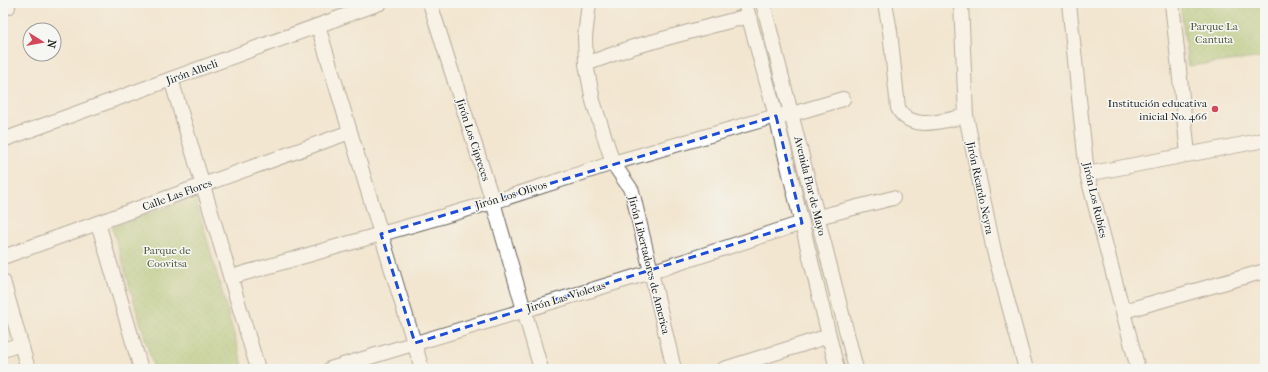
<svg xmlns="http://www.w3.org/2000/svg" width="1268" height="372" font-family="'IM FELL French Canon',serif">
  <defs>
    <pattern id="park-dots" width="8" height="8" patternUnits="userSpaceOnUse"><rect width="8" height="8" fill="#9cc16b"/><path d="M2 2h.1M6 6h.1" fill="none" stroke="#86a55c" stroke-width="1.8" stroke-linecap="round"/></pattern>
  </defs>
  <rect width="100%" height="100%" fill="#f6f6f2"/>
  <filter id="ink" filterUnits="userSpaceOnUse"><feTurbulence type="fractalNoise" baseFrequency=".025" numOctaves="2"/><feDisplacementMap in="SourceGraphic" scale="8" xChannelSelector="R" yChannelSelector="G"/><feConvolveMatrix kernelMatrix="1 2 1 2 8 2 1 2 1" color-interpolation-filters="sRGB"/></filter>
  <filter id="wash" filterUnits="userSpaceOnUse"><feTurbulence type="fractalNoise" baseFrequency=".012" numOctaves="4" result="noise"/><feDisplacementMap in="SourceGraphic" scale="16" xChannelSelector="R" yChannelSelector="G"/><feGaussianBlur stdDeviation="0.9" result="paint"/><feColorMatrix in="noise" values="0 0 0 0 0 0 0 0 0 0 0 0 0 0 0 0 0 1.4 0 .05"/><feComposite in="paint" operator="in"/></filter>
  <g filter="url(#wash)">
    <rect width="100%" height="100%" fill="#f2e6d0"/>
    <!-- park -->
    <g fill="url(#park-dots)" stroke="#5c6e44">
      <polygon points="1180,3 1265,3 1265,57 1188,66"/>
      <polygon points="195,197 244,369 154,369 112,227"/>
    </g>
  </g>
  <g filter="url(#ink)">
    <g fill="none" stroke-linecap="round" stroke-linejoin="round">
      <!-- street casing -->
      <g stroke="#67635b" stroke-width="16">
        <g id="street">
          <polyline points="430,3 493,202 541,369"/>
          <polyline points="589,3 585,37 586,64 593,101 613,163 632,191 674,369"/>
          <polyline points="745,3 776,116 837,369"/>
          <polyline points="763,3 856,369"/>
          <path d="M 885,3 L 890,31 L 898,108 C 911,133 944,120 966,116"/>
          <polyline points="961,3 966,116 994,251 1026,369"/>
          <polyline points="1069,3 1087,174 1138,369"/>
          <polyline points="1172,3 1188,154"/>
          <polyline points="3,8 8,7"/>
          <polyline points="318,26 422,369"/>
          <polyline points="586,64 633,47 748,16"/>
          <polyline points="171,79 258,369"/>
          <polyline points="3,140 380,3"/>
          <polyline points="1087,174 1265,140"/>
          <polyline points="818,217 893,198"/>
          <polyline points="98,223 141,369"/>
          <polyline points="3,257 350,132"/>
          <polyline points="231,277 493,202 613,163 776,116 792,114 843,99"/>
          <polyline points="3,281 28,369"/>
          <polyline points="1124,311 1265,271"/>
          <polyline points="3,350 21,344"/>
          <polyline points="330,369 651,272 802,223"/>
          <polyline points="724,369 829,336"/>
        </g>
      </g>
      <!-- street -->
      <use href="#street" stroke="#fff" stroke-width="14"/>
    </g>
  </g>
  <!-- marked area -->
  <path d="M0 0H1268V372H0ZM 776,116 L 802,223 L 415,343 L 381,234 Z" fill="#f2e6d0" fill-opacity=".55" fill-rule="evenodd"/>
  <path fill="none" stroke="#1d4ed8" stroke-width="3" stroke-dasharray="8 5" stroke-linejoin="round" d="M 776,116 L 802,223 L 415,343 L 381,234 Z"/>
  <!-- markers -->
  <circle fill="#d1495b" stroke="#f6f6f2" stroke-width="1.5" cx="1215" cy="109" r="4"/>
  <g text-anchor="middle" dominant-baseline="central" stroke-width="3" stroke-linejoin="round" paint-order="stroke">
    <!-- park labels -->
    <g font-size="11" fill="#495638" stroke="#f6f6f2">
      <text x="1214" y="26">Parque La<tspan x="1214" dy="13">Cantuta</tspan></text>
      <text x="167" y="250">Parque de<tspan x="167" dy="13">Coovitsa</tspan></text>
    </g>
    <!-- street labels -->
    <g font-size="11" fill="#1c1c1c" stroke="#f6f6f2">
      <text transform="translate(192 72) rotate(-20)">Jirón Alheli</text>
      <text transform="translate(473 140) rotate(72)">Jirón Los Cipreces</text>
      <text transform="translate(810 186) rotate(76)">Avenida Flor de Mayo</text>
      <text transform="translate(980 188) rotate(78)">Jirón Ricardo Neyra</text>
      <text transform="translate(177 195) rotate(-20)">Calle Las Flores</text>
      <text transform="translate(511 195) rotate(-17)">Jirón Los Olivos</text>
      <text transform="translate(1095 200) rotate(77)">Jirón Los Rubíes</text>
      <text transform="translate(649 265) rotate(76)">Jirón Libertadores de America</text>
      <text transform="translate(566 297) rotate(-17)">Jirón Las Violetas</text>
    </g>
    <!-- poi labels -->
    <g font-size="11" fill="#1c1c1c" stroke="#f6f6f2" text-anchor="end">
      <text x="1207" y="103">Institución educativa<tspan x="1207" dy="13">inicial No. 466</tspan></text>
    </g>
  </g>
  <!-- margin -->
  <rect width="1268" height="372" fill="none" stroke="#f6f6f2" stroke-width="16"/>
  <!-- north arrow -->
  <g transform="translate(42 42) rotate(101)"><circle r="19" fill="#f6f6f2" stroke="#9f9f9c"/>
  <path d="M0-3L7 15L0 10L-7 15Z" fill="#d1495b"/>
  <text y="-6" font-size="11" font-weight="bold" text-anchor="middle" fill="#1c1c1c">N</text>
  </g>
</svg>
